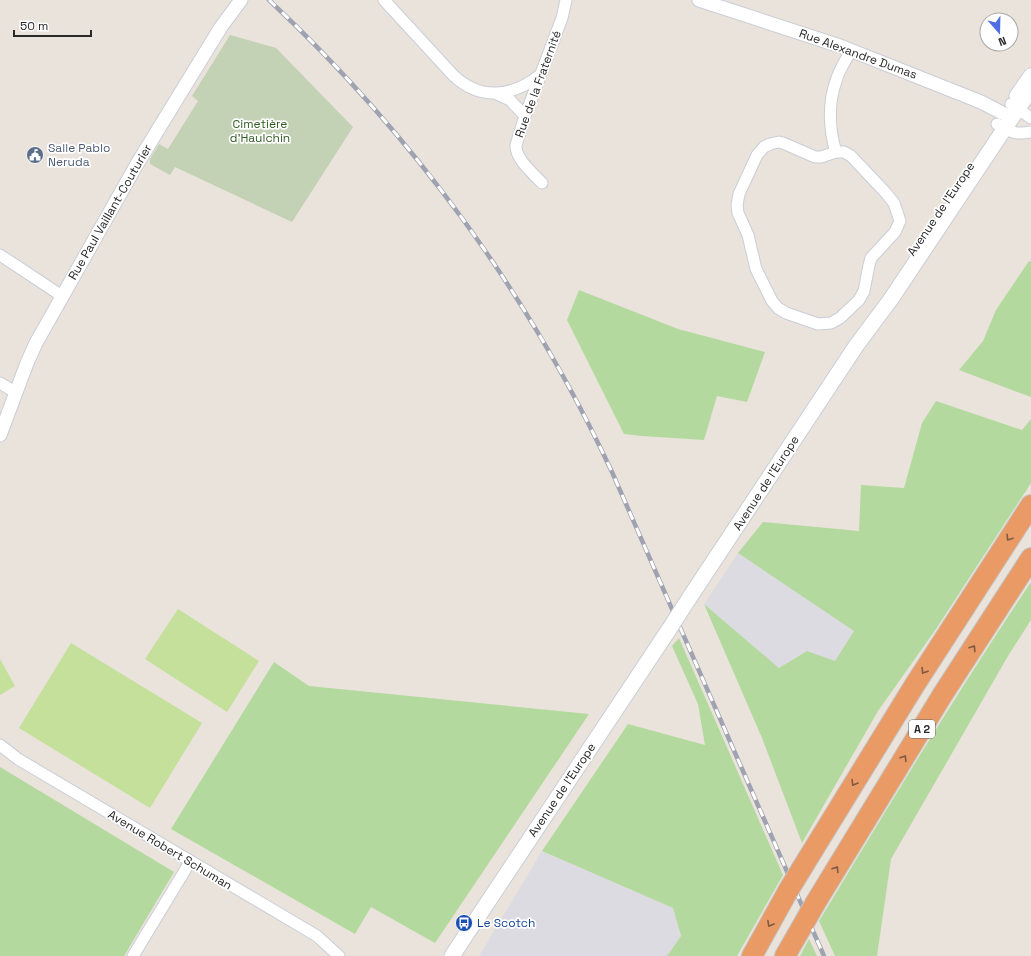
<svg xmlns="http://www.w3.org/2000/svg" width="1031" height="956" font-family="'Space Grotesk',sans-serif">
  <rect width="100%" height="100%" fill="#e9e3db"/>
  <!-- industrial -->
  <g fill="#dddbe2">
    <polygon points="738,553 855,631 835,662 807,651 779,668 704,604"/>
    <polygon points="542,851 673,908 681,936 667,956 479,956"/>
  </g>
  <!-- green -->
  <g fill="#b4d99e">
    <polygon points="1029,261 1031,262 1031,397 959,370 983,341 996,310"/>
    <polygon points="579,290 678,329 765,352 747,402 717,396 704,440 642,436 624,434 567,320"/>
    <polygon points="936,401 1022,430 1031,419 1031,483 936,629 878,711 802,843 762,738 704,604 779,668 807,651 835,661 854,631 738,553 763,522 859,531 861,485 904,488 922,423"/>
    <path d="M 1031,582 L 1031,620 L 1008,656 L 891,859 L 877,956 L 835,956 L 819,921 C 888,807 957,692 1031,582 Z"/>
    <polygon points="679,638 783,875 737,956 667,956 681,936 673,908 542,851 628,724 705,745 698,704 672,646"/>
    <polygon points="274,662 309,686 589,714 435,943 371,907 355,934 171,829"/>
    <polygon points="0,767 174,872 124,956 0,956"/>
    <polygon points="809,939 817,956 800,956"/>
  </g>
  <!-- cemetery -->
  <polygon fill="#c3d1b5" points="230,35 276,48 353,127 292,222 175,167 170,175 150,164 150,159 159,144 168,149 198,101 192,96"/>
  <!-- pitch -->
  <g fill="#c5e09b">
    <polygon points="178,609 259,661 227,712 145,659"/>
    <polygon points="71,643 202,723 150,808 19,728"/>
    <polygon points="0,659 15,686 0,695"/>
  </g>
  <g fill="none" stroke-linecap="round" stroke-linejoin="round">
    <!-- minor casing -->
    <g stroke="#cacdd8" stroke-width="13">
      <g id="minor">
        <path d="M 384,0 L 453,75 C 480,101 512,97 540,75"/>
        <polyline points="497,94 510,100 525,116"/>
        <polyline points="1011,104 1031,118"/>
        <path d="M 997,124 C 1011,132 1015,135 1031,132"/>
        <path d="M 836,152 L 821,157 L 815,157 L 783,143 L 779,142 L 770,144 L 764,147 L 757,155 L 739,194 L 737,205 L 738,213 L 748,235 L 756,269 L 772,301 L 778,308 L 786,313 L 818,324 L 831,323 L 840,318 L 859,300 L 864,291 L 869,265 L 871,258 L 895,232 L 900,221 L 894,203 L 885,192 L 851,156 L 844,152 L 836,152 C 829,130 828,103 836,81 C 839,70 846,60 851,50"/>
        <path d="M 542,183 C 533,173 515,159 516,145 L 525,116 L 562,18 L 566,0"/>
        <polyline points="0,255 62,296"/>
        <polyline points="0,383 15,392"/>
        <polyline points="0,745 18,759 317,936 339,956"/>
        <polyline points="133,956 190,862"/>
      </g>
    </g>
    <!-- tertiary casing -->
    <g stroke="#cacdd8" stroke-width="15">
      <g id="tertiary">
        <polyline points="699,0 840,46 981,102 1012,118"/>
        <polyline points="0,435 27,363 36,343 137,164 221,27 241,0"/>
      </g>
    </g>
    <!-- secondary casing -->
    <g stroke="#cacdd8" stroke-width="17">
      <g id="secondary">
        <polyline points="1017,96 1031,76"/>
        <polyline points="688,600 856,346 891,299 1031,89"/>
        <polyline points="452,956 670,628"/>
      </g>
    </g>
    <!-- motorway casing -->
    <g stroke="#c3c3c3" stroke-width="22">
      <g id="motorway">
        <polyline points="802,868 914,686 1031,505"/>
        <polyline points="816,902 943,694 1031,558"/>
        <polyline points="752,956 788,891"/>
        <polyline points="785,956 804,923"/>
      </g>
    </g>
    <!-- minor -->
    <use href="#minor" stroke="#fff" stroke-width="11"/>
    <!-- tertiary -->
    <use href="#tertiary" stroke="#fff" stroke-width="13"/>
    <!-- secondary -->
    <use href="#secondary" stroke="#fff" stroke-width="15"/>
    <!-- motorway -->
    <use href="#motorway" stroke="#ea9a65" stroke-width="20"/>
    <!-- rail casing -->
    <g stroke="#9fa2b0" stroke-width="4.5">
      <path id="rail" d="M 269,0 C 412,134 529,294 612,472 L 824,956"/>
    </g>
    <!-- rail -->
    <use href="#rail" stroke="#fff" stroke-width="3" stroke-dasharray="9" stroke-linecap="butt"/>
    <!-- secondary-bridge casing -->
    <g stroke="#cacdd8" stroke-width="17" stroke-linecap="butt">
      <polyline id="secondary-bridge" points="670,628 688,600"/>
    </g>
    <!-- motorway-bridge casing -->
    <g stroke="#c3c3c3" stroke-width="22" stroke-linecap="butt">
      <g id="motorway-bridge">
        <polyline points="788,891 802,868"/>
        <polyline points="804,923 816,902"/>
      </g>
    </g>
    <!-- secondary-bridge -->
    <use href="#secondary-bridge" stroke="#fff" stroke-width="15"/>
    <!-- motorway-bridge -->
    <use href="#motorway-bridge" stroke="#ea9a65" stroke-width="20"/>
  </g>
  <!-- one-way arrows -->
  <defs><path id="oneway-chevron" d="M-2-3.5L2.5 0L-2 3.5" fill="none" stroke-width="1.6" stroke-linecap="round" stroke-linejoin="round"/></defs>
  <g stroke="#7f5b43">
    <use href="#oneway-chevron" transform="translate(1009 538) rotate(123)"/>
    <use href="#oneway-chevron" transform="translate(973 648) rotate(-57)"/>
    <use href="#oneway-chevron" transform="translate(924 671) rotate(122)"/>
    <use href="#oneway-chevron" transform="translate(904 758) rotate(-58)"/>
    <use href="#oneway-chevron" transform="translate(854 783) rotate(121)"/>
    <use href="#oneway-chevron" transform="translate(836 869) rotate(-58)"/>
    <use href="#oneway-chevron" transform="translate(770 924) rotate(119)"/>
  </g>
  <!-- icons -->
  <defs>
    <g id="civic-disc" transform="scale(0.9)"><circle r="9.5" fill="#5c6f8a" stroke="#fff"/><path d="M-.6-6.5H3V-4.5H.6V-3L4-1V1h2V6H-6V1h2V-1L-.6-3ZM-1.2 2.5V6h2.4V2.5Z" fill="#fff"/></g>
    <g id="bus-disc" transform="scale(0.9)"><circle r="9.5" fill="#1a4fb4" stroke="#fff"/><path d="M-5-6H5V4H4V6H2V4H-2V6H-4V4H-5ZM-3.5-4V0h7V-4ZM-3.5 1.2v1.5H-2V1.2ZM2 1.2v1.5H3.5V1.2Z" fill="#fff"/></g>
  </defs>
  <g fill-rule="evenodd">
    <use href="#civic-disc" x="35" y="155"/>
    <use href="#bus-disc" x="464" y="923"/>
  </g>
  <g text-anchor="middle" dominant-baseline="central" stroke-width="3.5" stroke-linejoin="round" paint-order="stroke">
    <!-- shield labels -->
    <rect fill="#fff" stroke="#686868" stroke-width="1" x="909" y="720" width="26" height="18" rx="3"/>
    <g font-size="11" font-weight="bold" fill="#282828">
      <text x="922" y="729">A 2</text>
    </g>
    <!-- street labels -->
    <g font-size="12" fill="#282828" stroke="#fff">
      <text transform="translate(858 54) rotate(20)">Rue Alexandre Dumas</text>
      <text transform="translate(538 84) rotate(-70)">Rue de la Fraternité</text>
      <text transform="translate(941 209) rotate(-56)">Avenue de l'Europe</text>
      <text transform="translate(110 212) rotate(-60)">Rue Paul Vaillant-Couturier</text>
      <text transform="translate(766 483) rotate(-57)">Avenue de l'Europe</text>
      <text transform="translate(562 790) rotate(-56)">Avenue de l'Europe</text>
      <text transform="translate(170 850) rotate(31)">Avenue Robert Schuman</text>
    </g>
    <!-- park labels -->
    <g font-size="12" fill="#305c22" stroke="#fff">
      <text x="260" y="124">Cimetière<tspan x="260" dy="14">d'Haulchin</tspan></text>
    </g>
    <!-- service labels -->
    <g font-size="12" fill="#4e5e75" stroke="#fff" text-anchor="start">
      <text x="48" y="148">Salle Pablo<tspan x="48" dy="14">Neruda</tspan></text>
    </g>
    <!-- transit labels -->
    <g font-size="12" fill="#164399" stroke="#fff" text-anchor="start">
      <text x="477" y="923">Le Scotch</text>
    </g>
  </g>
  <!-- north arrow -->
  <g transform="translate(999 32) rotate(160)"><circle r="19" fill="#ffffff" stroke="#a9a9a9"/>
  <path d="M0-3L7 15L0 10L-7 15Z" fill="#4e6fe4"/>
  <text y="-6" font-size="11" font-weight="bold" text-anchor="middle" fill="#282828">N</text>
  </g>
  <!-- scale -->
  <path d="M14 30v6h77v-6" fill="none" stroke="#282828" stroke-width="2"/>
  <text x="20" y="30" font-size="12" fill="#282828" stroke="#ffffff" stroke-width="3" paint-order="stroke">50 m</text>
</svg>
